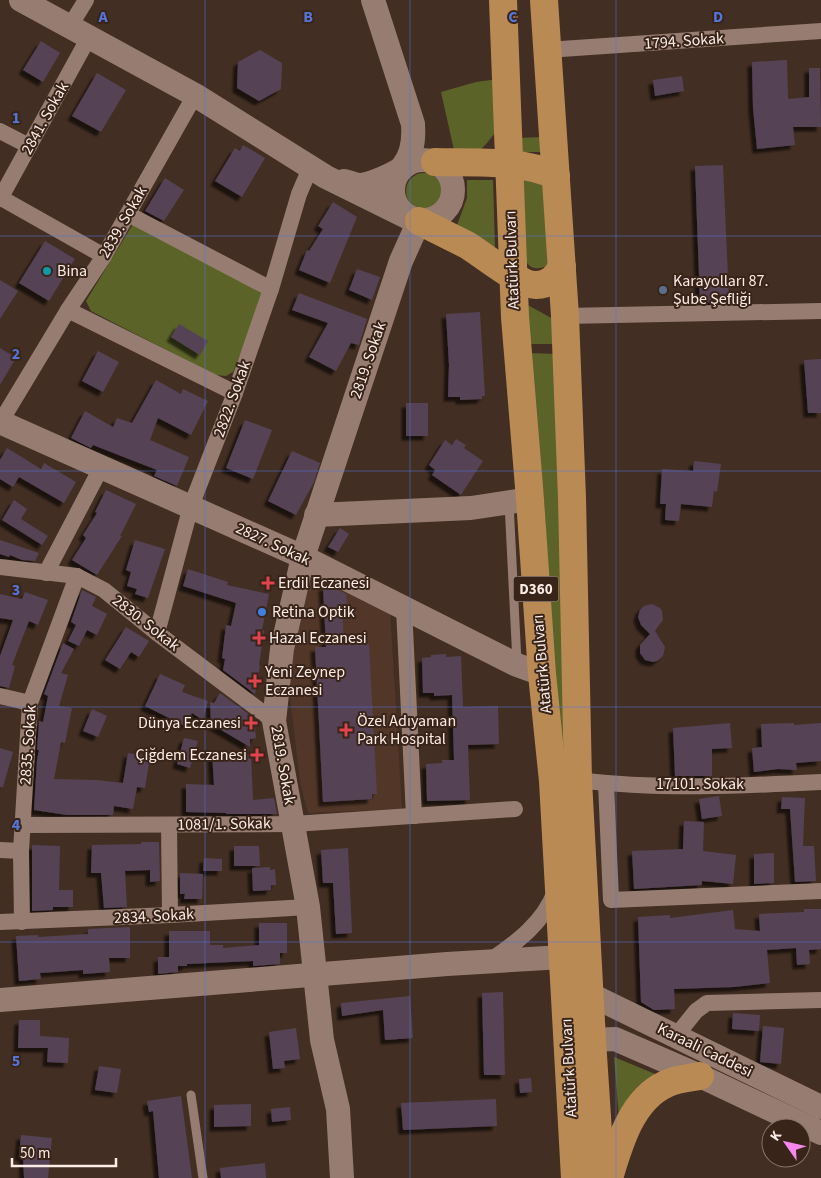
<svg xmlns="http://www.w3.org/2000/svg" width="821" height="1178" font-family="'Source Sans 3',sans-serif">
  <defs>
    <filter id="shadow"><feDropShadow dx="-4.5" dy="4.5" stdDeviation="1" flood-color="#0009"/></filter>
  </defs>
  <rect width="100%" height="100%" fill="#432e23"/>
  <!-- built -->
  <polygon fill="#523628" points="312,572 390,609 402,809 308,813 300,782 288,679"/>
  <!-- green -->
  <g fill="#5c6329">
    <polygon points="498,79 498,129 487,143 475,155 454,150 441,92 476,82"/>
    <polygon points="543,137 543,152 518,152 517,138"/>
    <circle cx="424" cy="191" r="18"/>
    <path d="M 528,179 L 545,186 L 548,265 C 537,271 529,269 524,258 L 523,181 Z"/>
    <polygon points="467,180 493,180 495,249 456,228 467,198"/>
    <polygon points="133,224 265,291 233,372 226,376 215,375 91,311 86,301"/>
    <polygon points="524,303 555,320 556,344 526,344"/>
    <polygon points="527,353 558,354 569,782 561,782 544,499"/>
    <polygon points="614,1057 660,1076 619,1119"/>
  </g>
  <!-- building -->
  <g fill="#544355" filter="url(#shadow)">
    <polygon points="41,41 60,53 43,82 23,70"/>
    <polygon points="260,50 282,63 281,89 259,101 237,88 238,62"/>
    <polygon points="787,60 788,99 809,97 809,68 820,68 821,127 793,127 795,145 757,149 753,108 752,62"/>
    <polygon points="97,73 126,90 101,132 72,116"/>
    <polygon points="682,76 684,91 655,96 653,80"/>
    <polygon points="243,145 265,158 242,197 215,181 235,148 240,151"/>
    <polygon points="723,165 729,301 700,303 695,166"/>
    <polygon points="165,178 184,190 164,221 145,211"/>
    <polygon points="333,202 357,217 330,283 299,270 307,250 309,251 323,229 318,226"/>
    <polygon points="45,241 75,259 49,301 19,283"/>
    <polygon points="357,269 380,277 372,300 349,290"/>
    <polygon points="0,280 18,291 0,319"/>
    <polygon points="299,293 367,319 359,345 351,343 336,371 309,357 328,323 292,310"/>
    <polygon points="480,312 485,396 482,396 482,399 460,400 460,397 448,397 449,365 446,314"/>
    <polygon points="179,324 208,341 200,355 171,337"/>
    <polygon points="0,348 16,358 0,385"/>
    <polygon points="98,351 119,362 103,392 82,381"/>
    <polygon points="821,359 821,413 808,413 804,360"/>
    <polygon points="156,380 181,394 183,389 208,401 191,435 158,418 150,440 189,457 177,486 154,476 157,470 93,445 91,448 71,438 85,411 113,427 117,418 132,423"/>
    <rect x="406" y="403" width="22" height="33"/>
    <polygon points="245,420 272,430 253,479 226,468"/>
    <polygon points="456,439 466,445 464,448 483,461 461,495 432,475 435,470 429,465 445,440 452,445"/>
    <polygon points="7,448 41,469 44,463 76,482 64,503 19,477 13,487 0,479 0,460"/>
    <polygon points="292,451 320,463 314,482 296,515 268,501"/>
    <polygon points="694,461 721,464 717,492 714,491 712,507 681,504 679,521 665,520 666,504 660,504 662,469 693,471"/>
    <polygon points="106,490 136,504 120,536 122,536 97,575 72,560 86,538 83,535 97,513 95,512"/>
    <polygon points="14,500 27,509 21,519 48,536 42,545 2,520"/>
    <polygon points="340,528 349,534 338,552 328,547"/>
    <polygon points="0,540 39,553 35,561 22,560 10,555 9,557 0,554"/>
    <polygon points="135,540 165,549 148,598 135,594 137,589 127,586 131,572 126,570"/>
    <polygon points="188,569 228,582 227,585 269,594 262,630 264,631 259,665 260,666 255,694 223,670 225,659 222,658 226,625 231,626 236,603 183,586"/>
    <polygon points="323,586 330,586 346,594 347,604 342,604 344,645 369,644 377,794 372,794 372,799 323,802 315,647 326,647"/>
    <polygon points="82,590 96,597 92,606 107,614 97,635 87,630 79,646 68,641 76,625 71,622"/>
    <polygon points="25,592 48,600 38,625 29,621 12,665 15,666 9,688 0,686 0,656 13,620 0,618 0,594 22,599"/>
    <polygon points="652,604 660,608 662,611 663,620 655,631 665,647 663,656 657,661 653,662 645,660 640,653 640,645 650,634 641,625 638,617 640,610 644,606"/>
    <polygon points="126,627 149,641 139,657 131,652 120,669 105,660"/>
    <polygon points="63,643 74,649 61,673 68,675 59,706 72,708 65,743 61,742 54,779 96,780 123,783 128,753 150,757 145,788 137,787 133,809 114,806 113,815 67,815 34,810 37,760 39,750 37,750 39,723 39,721 43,722 48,696 44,694"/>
    <polygon points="446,654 446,657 461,656 463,707 498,706 499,744 468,745 470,800 427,801 426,764 442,763 442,760 454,760 452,695 434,696 434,693 423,693 422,658 431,657 431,655"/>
    <polygon points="160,674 185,685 182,692 208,701 203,720 192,713 185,726 145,706"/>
    <polygon points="220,693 254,718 256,738 250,739 250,747 211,724 210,702 214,703"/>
    <polygon points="92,709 107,716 98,737 83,731"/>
    <polygon points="730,723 732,748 712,749 712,776 675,776 673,728"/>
    <polygon points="794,723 794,725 821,723 821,761 796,763 797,770 778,769 754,772 752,748 762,747 761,724"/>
    <polygon points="184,738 198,741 190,768 177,764"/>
    <polygon points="0,748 13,752 3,787 0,787"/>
    <polygon points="234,751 251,755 253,800 274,798 277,814 226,814 226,813 186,812 186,784 214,785 212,752"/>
    <polygon points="719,796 722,816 702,819 699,799"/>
    <polygon points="782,797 805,798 803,846 814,846 816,881 795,882 790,809 781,809"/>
    <polygon points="684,821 704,822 703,851 736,855 733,884 702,881 702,885 634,889 632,851 683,849"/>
    <polygon points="141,842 159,842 160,881 150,882 150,870 125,871 127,907 104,908 101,873 91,873 92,845 141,844"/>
    <polygon points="32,845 60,846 59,890 73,890 73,907 53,907 53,910 32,911"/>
    <polygon points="234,846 259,846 260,866 234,866"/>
    <polygon points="348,848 352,933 336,934 333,883 323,883 321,850"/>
    <polygon points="774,853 774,883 754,884 754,854"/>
    <polygon points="204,858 222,859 222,871 203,871"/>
    <polygon points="270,867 270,870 275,869 276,885 271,885 271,890 253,891 252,868"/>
    <polygon points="180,873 203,874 202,899 184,899 185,894 180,894"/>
    <polygon points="804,909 821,909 821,949 809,950 810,964 797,965 796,948 767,950 770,983 734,987 674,989 675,1009 654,1010 641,1002 638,917 670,915 670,918 733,910 735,929 760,931 759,914 804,912"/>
    <polygon points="259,923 287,923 287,953 280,953 280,964 253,966 253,961 187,964 187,966 178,966 178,972 158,974 158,957 169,957 169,931 210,931 210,945 223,945 223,948 259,945"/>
    <polygon points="129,927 130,928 130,958 109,958 110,972 83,974 83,970 40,973 41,979 19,981 16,936 38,935 38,937 88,934 88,929"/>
    <polygon points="503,992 505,1075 484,1075 482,993"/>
    <polygon points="410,996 413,1038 385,1040 383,1010 342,1016 341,1003"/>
    <polygon points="733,1013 760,1015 759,1031 732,1029"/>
    <polygon points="19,1020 40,1020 40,1036 69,1038 68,1063 47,1062 48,1048 18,1048"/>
    <polygon points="763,1026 784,1028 781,1064 760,1062"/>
    <polygon points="296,1028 300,1059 284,1061 285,1068 273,1069 269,1032"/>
    <polygon points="99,1066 121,1069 117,1093 95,1090"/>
    <polygon points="531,1078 532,1092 520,1093 519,1079"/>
    <polygon points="181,1096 192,1178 159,1178 153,1111 149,1112 147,1101"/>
    <polygon points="496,1099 497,1126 403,1130 401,1103"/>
    <polygon points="251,1104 251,1126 214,1127 214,1105"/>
    <polygon points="290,1107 291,1120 272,1122 271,1109"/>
    <polygon points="21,1135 52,1138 48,1178 24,1178 23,1156 19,1156"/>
    <polygon points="265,1163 266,1178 221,1178 220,1168"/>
  </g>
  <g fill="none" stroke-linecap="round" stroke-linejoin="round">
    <!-- lane -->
    <g stroke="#977d71" stroke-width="9">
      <polyline points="509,503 517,662"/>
      <polyline points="191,1095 203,1178"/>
    </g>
    <!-- street -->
    <g stroke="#977d71" stroke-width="16">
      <polyline points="70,26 86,0"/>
      <polyline points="547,50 821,31"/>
      <polyline points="0,131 29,146"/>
      <polyline points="1,198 104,256"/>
      <polyline points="0,199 89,37"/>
      <polyline points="128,214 271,289"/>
      <polyline points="68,310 235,393"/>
      <polyline points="565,316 821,311"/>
      <polyline points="0,423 68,310 104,256 195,95"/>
      <polyline points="0,567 77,576 104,590 157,633 274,721"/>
      <polyline points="46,573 102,466"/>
      <polyline points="404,608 414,816"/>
      <polyline points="157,633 191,506 235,393 271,289 299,194 311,166"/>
      <polyline points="0,696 30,703"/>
      <path d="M 578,780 C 658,790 741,786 821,782"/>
      <polyline points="606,783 611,900 821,891"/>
      <polyline points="22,825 294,824 515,809"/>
      <polyline points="169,825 170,915"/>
      <polyline points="0,850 21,851"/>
      <polyline points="0,922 170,915 308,907"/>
      <polyline points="22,922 21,851 30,703 77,576"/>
      <path d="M 491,960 C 517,942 543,923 555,892"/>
      <polyline points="676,1036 696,1011 707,1003 821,1000"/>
    </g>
    <!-- secondary -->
    <g stroke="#977d71" stroke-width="24">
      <polyline points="21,0 195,95 326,177 409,218"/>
      <circle cx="423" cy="190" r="30"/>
      <path d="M 344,181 C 349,182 355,185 360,185 C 368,185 399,173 403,166 C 412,155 414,138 413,124 L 373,0"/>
      <polyline points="0,422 303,557 517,665 542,674"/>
      <polyline points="316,515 471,508 530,499"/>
      <polyline points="589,994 821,1107"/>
      <polyline points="0,1000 447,964 563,957"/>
      <polyline points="592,1040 615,1039 700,1076 821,1133"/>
      <polyline points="342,1178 338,1109 322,1040 308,907 274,721 282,649 303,557 401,261 419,221"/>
    </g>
    <!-- highway -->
    <g stroke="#ba8a54" stroke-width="28">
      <polyline points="503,0 515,317 530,499 542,674 553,781 575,1178"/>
      <polyline points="544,0 565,316 572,498 578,780 592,1040 601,1178"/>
      <path d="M 435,162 C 472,163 523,159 556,176"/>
      <path d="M 419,221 C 435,229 451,237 467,245 C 482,254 521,286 536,285 C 549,285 556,277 562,267"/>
      <path d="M 609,1178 C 619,1145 631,1100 666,1084 C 676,1079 689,1078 700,1076"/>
    </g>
  </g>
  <!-- grid -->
  <path fill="none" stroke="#5476db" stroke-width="1" stroke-opacity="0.55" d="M 205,0 L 205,1178M 410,0 L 410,1178M 616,0 L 616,1178M 0,236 L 821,236M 0,471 L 821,471M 0,707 L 821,707M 0,942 L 821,942"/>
  <!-- markers -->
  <circle fill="#0f9aa8" stroke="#39241a" stroke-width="2" cx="47" cy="271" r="5"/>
  <circle fill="#5c6f8a" stroke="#39241a" stroke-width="2" cx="663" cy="290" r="5"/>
  <g fill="#e0444e" stroke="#39241a" stroke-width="2">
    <path d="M265.5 575.5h5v5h5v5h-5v5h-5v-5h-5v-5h5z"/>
    <path d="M256.5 630.5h5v5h5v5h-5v5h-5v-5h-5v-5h5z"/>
    <path d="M252.5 673.5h5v5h5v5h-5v5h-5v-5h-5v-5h5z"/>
    <path d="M248.5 715.5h5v5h5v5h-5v5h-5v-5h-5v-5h5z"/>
    <path d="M343.5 722.5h5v5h5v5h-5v5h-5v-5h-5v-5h5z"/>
    <path d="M254.5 747.5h5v5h5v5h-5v5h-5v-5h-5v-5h5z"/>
  </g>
  <circle fill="#3f7fe0" stroke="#39241a" stroke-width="2" cx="262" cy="612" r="5"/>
  <g text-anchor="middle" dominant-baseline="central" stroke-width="4" stroke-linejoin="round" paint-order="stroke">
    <!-- shield labels -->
    <rect fill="#39241a" stroke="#c1b0a8" stroke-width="1" x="513.5" y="576.5" width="45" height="25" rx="4"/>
    <g font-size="15" font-weight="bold" fill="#fbece5">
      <text x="536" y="589">D360</text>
    </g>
    <!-- street labels -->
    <g font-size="16" fill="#fbece5" stroke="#39241a">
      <text transform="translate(684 41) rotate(-4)">1794. Sokak</text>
      <text transform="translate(45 118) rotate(-61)">2841. Sokak</text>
      <text transform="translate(123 222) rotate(-60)">2839. Sokak</text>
      <text transform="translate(512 260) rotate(-92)">Atatürk Bulvarı</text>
      <text transform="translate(368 360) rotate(-71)">2819. Sokak</text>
      <text transform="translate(232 399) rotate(-70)">2822. Sokak</text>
      <text transform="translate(273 544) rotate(25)">2827. Sokak</text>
      <text transform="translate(146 623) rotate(38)">2830. Sokak</text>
      <text transform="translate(542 664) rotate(-95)">Atatürk Bulvarı</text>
      <text transform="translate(28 745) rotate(-86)">2835. Sokak</text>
      <text transform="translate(283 765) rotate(80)">2819. Sokak</text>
      <text x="700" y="784">17101. Sokak</text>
      <text transform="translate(224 824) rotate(-1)">1081/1. Sokak</text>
      <text transform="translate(154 916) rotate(-3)">2834. Sokak</text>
      <text transform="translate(705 1050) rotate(26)">Karaali Caddesi</text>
      <text transform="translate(569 1068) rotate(-93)">Atatürk Bulvarı</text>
    </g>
    <!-- poi labels -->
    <g font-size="16" fill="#fbece5" stroke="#39241a" text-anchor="start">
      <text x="57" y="271">Bina</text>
      <text x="673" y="281">Karayolları 87.<tspan x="673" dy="18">Şube Şefliği</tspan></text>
      <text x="278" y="583">Erdil Eczanesi</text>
      <text x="272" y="612">Retina Optik</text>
      <text x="269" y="638">Hazal Eczanesi</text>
      <text x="265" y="672">Yeni Zeynep<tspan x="265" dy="18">Eczanesi</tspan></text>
      <text x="357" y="721">Özel Adıyaman<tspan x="357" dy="18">Park Hospital</tspan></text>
      <text x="241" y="723" text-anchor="end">Dünya Eczanesi</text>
      <text x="247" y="755" text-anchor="end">Çiğdem Eczanesi</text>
    </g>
  </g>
  <g font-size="16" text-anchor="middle" font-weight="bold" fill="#5476db" stroke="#39241a" stroke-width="4" stroke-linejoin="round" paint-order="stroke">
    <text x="103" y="22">A</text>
    <text x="308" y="22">B</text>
    <text x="513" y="22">C</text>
    <text x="718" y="22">D</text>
    <text x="16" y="123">1</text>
    <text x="16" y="359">2</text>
    <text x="16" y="595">3</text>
    <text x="16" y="830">4</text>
    <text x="16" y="1066">5</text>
  </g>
  <!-- north arrow -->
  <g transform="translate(786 1143) rotate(304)"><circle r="24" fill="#39241a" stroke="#87746b"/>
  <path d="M0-4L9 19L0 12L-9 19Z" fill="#f688ed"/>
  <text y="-8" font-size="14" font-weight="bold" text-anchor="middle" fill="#fbece5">K</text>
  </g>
  <!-- scale -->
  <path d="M12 1158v8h104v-8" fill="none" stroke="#fbece5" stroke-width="2.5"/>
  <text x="20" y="1158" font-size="15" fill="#fbece5" stroke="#39241a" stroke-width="4" paint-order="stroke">50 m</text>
</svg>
